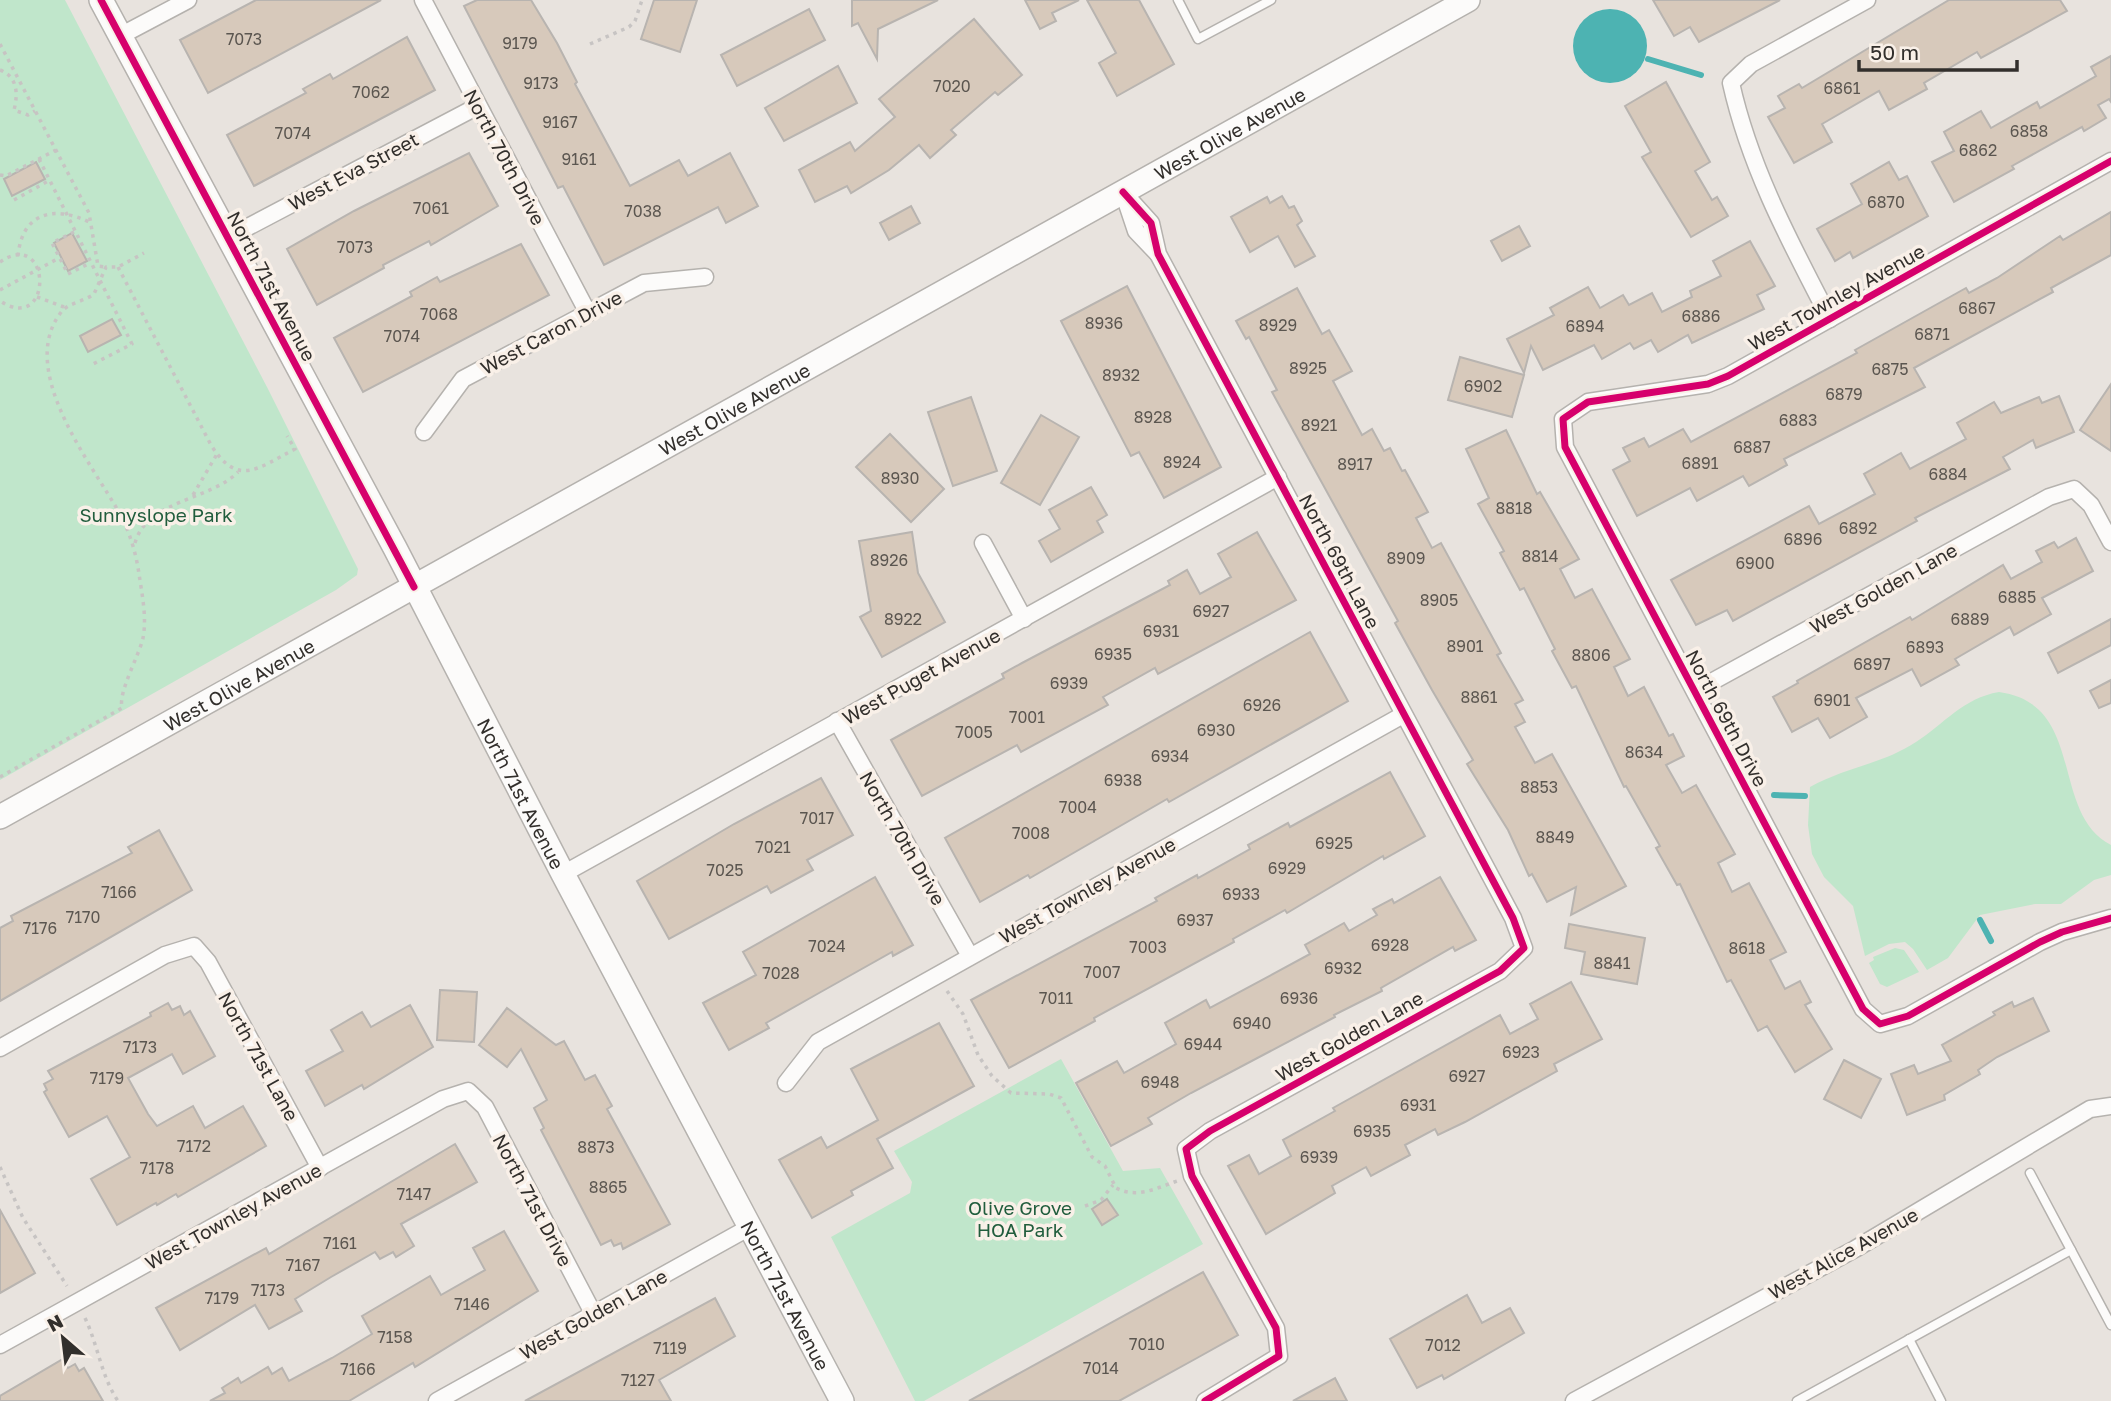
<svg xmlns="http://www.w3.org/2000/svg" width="2111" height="1401" font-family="'Golos Text',sans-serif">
  <rect width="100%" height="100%" fill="#e8e3de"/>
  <!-- green -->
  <g fill="#c0e6cb">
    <polygon points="0,0 65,0 268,389 358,569 357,575 336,590 0,780"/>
    <path d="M 1999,692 C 2087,704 2049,813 2111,845 L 2111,875 L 2094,880 L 2061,904 L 2035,904 L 1980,915 L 1948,958 L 1927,970 L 1913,949 L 1905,942 L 1889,944 L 1865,956 L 1853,906 L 1824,877 L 1812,854 L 1808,825 L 1810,787 C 1843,768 1883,764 1916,742 C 1944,724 1963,698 1999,692 Z"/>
    <polygon points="1895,948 1904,950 1919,972 1887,987 1880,984 1869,963 1874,960 1873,957"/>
    <polygon points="1061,1059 1123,1171 1160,1168 1203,1244 924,1401 915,1401 831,1237 910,1193 912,1182 894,1151"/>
  </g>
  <!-- water -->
  <circle fill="#4db3b2" cx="1610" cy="46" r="37"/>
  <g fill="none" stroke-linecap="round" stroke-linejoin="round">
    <!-- stream -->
    <g stroke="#4db3b2" stroke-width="6">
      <polyline points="1648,59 1701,75"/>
      <polyline points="1774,795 1805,796"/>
      <polyline points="1980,920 1991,941"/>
    </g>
  </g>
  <!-- building -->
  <g fill="#d7c9bb" stroke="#b8b4b0" stroke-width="2">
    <polygon points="256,0 381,0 208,93 180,40"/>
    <polygon points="477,0 531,0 557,43 577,82 575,84 630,186 679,160 688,176 730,153 758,206 726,223 718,207 604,265 563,186 558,188 464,6"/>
    <polygon points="654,0 697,0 680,52 641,39"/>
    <polygon points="852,0 938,0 878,29 877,59 858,23 852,26"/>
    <polygon points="1025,0 1079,0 1052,13 1056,21 1040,29"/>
    <polygon points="1087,0 1139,0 1174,64 1117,96 1099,63 1116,53"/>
    <polygon points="1653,0 1780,0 1699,42 1690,27 1674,36"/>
    <polygon points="1949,0 2060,0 2067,11 1981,58 1977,52 1924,83 1927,89 1889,110 1879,91 1822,124 1832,142 1794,163 1768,117 1785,108 1778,96 1799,84 1802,88"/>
    <polygon points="809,9 825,40 737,86 721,55"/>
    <polygon points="974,19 1022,75 998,95 995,92 951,130 956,135 930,158 919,145 889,170 851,193 847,186 815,202 799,170 850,142 855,151 895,117 879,99"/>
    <polygon points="407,37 435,90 254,186 227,135 306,93 303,89 330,74 333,79"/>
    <polygon points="2111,56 2111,102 2109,99 2098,105 2106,118 2084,131 2082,127 2012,166 2014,169 1954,202 1932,162 1954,151 1944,132 1981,111 1991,128 2037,102 2040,108 2096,76 2091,67"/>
    <polygon points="838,66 857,103 784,141 765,108"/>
    <polygon points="1666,82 1710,162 1695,171 1712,200 1717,197 1728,216 1691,237 1642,157 1651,152 1625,106"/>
    <polygon points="469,153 498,206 431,245 429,241 383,265 384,268 317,305 287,249 354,211"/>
    <polygon points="36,162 45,179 12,196 4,179"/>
    <polygon points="1889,162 1899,180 1907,176 1928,216 1853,258 1850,252 1835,261 1817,229 1862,204 1851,184"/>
    <polygon points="1282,196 1289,208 1294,206 1302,221 1297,225 1315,256 1295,267 1278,236 1250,252 1231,217 1267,197 1270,203"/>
    <polygon points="911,206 920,223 889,240 880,223"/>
    <polygon points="2111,212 2111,255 2051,288 2053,292 1914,368 1925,387 1784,459 1787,465 1749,486 1743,476 1697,501 1690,488 1637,516 1613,470 1630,461 1623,448 1644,438 1649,447 1683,429 1691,442 1857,353 1855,350 1966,288 1969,293 1997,278 2060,236 2063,240"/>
    <polygon points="1519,226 1530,246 1502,261 1491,241"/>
    <polygon points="72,233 87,261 68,271 54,243"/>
    <polygon points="1750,241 1775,286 1757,295 1764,309 1692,343 1688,335 1658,352 1651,340 1634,349 1630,343 1602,359 1594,345 1543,370 1531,346 1524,373 1507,339 1554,315 1550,308 1588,287 1600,308 1623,295 1629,305 1652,293 1662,312 1692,297 1690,291 1721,276 1713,261"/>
    <polygon points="521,244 549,295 363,392 334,338 412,296 410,292 437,277 440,282"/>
    <polygon points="1127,286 1221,467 1164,498 1139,452 1131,456 1061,321"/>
    <polygon points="1297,288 1322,334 1329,330 1352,371 1333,381 1362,435 1372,429 1384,451 1390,448 1402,471 1405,470 1428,512 1416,518 1432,548 1441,543 1501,653 1497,655 1523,700 1515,704 1525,722 1515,727 1535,763 1552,754 1626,886 1571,915 1576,887 1547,902 1532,874 1529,876 1508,830 1467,764 1473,760 1432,690 1395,623 1398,621 1272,392 1277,390 1249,337 1246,339 1236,321"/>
    <polygon points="112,319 121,335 88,352 80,336"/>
    <polygon points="1460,357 1524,375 1512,417 1448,400"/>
    <polygon points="2111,384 2111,451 2080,430"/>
    <polygon points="2059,396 2074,432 2036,448 2033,440 2003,457 2010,469 1915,518 1917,521 1733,621 1727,610 1696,625 1671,580 1809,506 1819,524 1875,494 1864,474 1901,453 1910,469 1966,439 1957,423 1994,402 2001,413 2039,397 2042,403"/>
    <polygon points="971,397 997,471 953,486 928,412"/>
    <polygon points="1041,415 1079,437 1040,505 1001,483"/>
    <polygon points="1506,430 1537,494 1540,492 1579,559 1560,569 1575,598 1592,589 1630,659 1614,667 1628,696 1644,687 1669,736 1673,734 1684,756 1666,765 1682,793 1696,785 1735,854 1718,863 1732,892 1749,883 1786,952 1770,960 1785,989 1800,981 1811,1002 1805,1005 1832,1049 1795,1072 1767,1026 1758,1031 1731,980 1727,982 1680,884 1677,885 1656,848 1660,846 1626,786 1624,787 1576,686 1572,688 1552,651 1555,649 1524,588 1520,590 1500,553 1504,551 1478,504 1489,498 1466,449"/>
    <polygon points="890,434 944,489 911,522 856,467"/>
    <polygon points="1091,487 1107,515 1097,521 1103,532 1051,562 1039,541 1060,529 1049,510"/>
    <polygon points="912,532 918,573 945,622 882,657 860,617 871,611 859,541"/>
    <polygon points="1257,532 1296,600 1158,674 1155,668 1103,697 1108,705 1021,752 1017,745 922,796 891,740 1004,678 1002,674 1022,663 1170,585 1168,581 1187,570 1200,594 1231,577 1218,554"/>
    <polygon points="2076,538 2093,571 2042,598 2051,614 2014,635 2010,627 1955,659 1959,665 1921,686 1912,669 1856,698 1867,717 1830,738 1818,718 1792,732 1773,697 1798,683 1797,681 1910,617 1912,620 2003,565 2011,579 2042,562 2036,551 2054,542 2058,548"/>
    <polygon points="2111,619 2111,645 2058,673 2048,653"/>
    <polygon points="1310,632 1348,701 1169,802 1167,799 1030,878 1028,875 980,902 945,838"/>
    <polygon points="2111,680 2111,703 2099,708 2090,691"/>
    <polygon points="1390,772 1425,836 1384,859 1383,856 1287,913 1285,910 1233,939 1234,942 1094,1018 1095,1021 1009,1068 971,1000 1157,901 1155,898 1197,875 1198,878 1250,849 1248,845 1288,823 1290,827"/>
    <polygon points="821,778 853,835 807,860 813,870 771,893 767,886 669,939 637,881 734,824"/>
    <polygon points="159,830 192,890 0,1001 0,928 13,921 11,916 132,853 128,847"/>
    <polygon points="875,877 913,945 893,956 892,952 819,993 766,1023 769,1028 729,1050 703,1003 756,975 743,952"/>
    <polygon points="1440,877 1476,940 1455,951 1453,947 1381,988 1382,991 1334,1015 1335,1017 1191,1093 1148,1118 1152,1124 1111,1146 1076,1083 1117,1061 1124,1073 1176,1044 1165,1023 1206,1000 1210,1008 1310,954 1305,945 1344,923 1349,931 1377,915 1373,909 1392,899 1394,903"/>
    <polygon points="1569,924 1645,938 1637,984 1581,974 1585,952 1565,948"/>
    <polygon points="1571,982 1602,1039 1554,1064 1557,1071 1465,1122 1438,1135 1435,1129 1405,1145 1410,1155 1371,1176 1366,1167 1332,1186 1335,1193 1266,1234 1228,1166 1249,1155 1259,1174 1291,1156 1283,1140 1335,1111 1333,1108 1500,1015 1510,1034 1538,1019 1530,1004"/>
    <polygon points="440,990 477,992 474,1042 437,1040"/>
    <polygon points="2033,998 2049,1031 1997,1057 1978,1070 1980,1074 1944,1095 1945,1100 1907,1115 1891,1074 1914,1065 1918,1074 1951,1061 1942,1045 1995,1015 1993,1012 2012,1002 2014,1007"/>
    <polygon points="168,1003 172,1010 180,1006 184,1015 190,1011 215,1056 183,1074 172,1054 128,1078 148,1114 157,1126 193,1106 205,1128 243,1106 266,1146 178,1197 176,1194 157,1205 156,1203 117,1225 91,1179 130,1157 107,1116 69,1137 44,1092 47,1090 44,1084 53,1079 48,1071 151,1016 150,1013"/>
    <polygon points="410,1005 433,1047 364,1089 362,1085 325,1106 306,1071 343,1051 331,1030 362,1012 371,1027"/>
    <polygon points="507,1008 556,1045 564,1041 585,1080 595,1075 612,1106 607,1109 670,1224 623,1249 621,1243 614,1246 611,1240 601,1245 541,1130 544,1128 534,1108 547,1100 521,1049 507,1067 479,1045"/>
    <polygon points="939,1023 974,1086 877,1139 893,1168 851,1191 853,1195 812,1218 779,1160 821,1137 827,1148 878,1120 851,1069"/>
    <polygon points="1844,1060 1881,1079 1861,1118 1824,1099"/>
    <polygon points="455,1144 477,1182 401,1224 414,1246 396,1257 393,1252 380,1259 375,1252 331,1277 295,1299 302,1311 269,1329 255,1305 180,1350 156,1308 266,1248 269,1254"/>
    <polygon points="1107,1199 1118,1215 1102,1225 1092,1209"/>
    <polygon points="0,1210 35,1273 0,1293"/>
    <polygon points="504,1231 538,1291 415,1367 413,1363 349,1401 210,1401 225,1393 222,1388 238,1378 241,1383 268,1367 272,1374 282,1368 289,1381 332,1358 372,1334 362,1316 430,1276 441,1295 485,1270 473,1248"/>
    <polygon points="1203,1272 1238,1335 1197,1358 1119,1401 969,1401"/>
    <polygon points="1467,1295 1482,1323 1510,1308 1524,1333 1444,1379 1442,1375 1417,1388 1390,1339"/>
    <polygon points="715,1298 735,1336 659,1380 671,1401 525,1401"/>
    <polygon points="63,1359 68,1368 75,1364 79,1371 84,1368 103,1401 0,1401 0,1396"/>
    <polygon points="1335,1378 1347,1401 1293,1401"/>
  </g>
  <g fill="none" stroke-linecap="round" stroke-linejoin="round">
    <!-- lane casing -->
    <g stroke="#b5b2ae" stroke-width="11">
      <g id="lane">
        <polyline points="1178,0 1198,39 1271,0"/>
        <polyline points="2030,1173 2111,1325"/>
        <polyline points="1909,1339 1941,1401"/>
        <polyline points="1797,1401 2071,1250"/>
      </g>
    </g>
    <!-- street casing -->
    <g stroke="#b5b2ae" stroke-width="19">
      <g id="street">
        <polyline points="423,0 588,313"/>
        <polyline points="120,36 188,0"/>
        <polyline points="2111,161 1728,376 1708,384 1588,402 1563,419 1565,447 1863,1009 1880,1024 1908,1016 2040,942 2062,932 2111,918"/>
        <polyline points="1123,192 1151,223 1158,254 1513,918 1524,948 1500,971 1210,1131 1186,1149 1192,1176 1276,1328 1279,1356 1205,1401"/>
        <polyline points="1125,198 1136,231 1157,253"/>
        <polyline points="229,237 478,106"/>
        <path d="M 1830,319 C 1790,242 1750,168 1731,83 L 1751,64 L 1867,0"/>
        <polyline points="424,432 463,379 644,283 705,277"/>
        <polyline points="983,543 1024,619"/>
        <polyline points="1695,691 2049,497 2074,489 2091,505 2111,542"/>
        <polyline points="837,721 970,956"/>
        <polyline points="563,874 1278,477"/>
        <polyline points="0,1048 165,955 194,946 208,962 320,1168"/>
        <polyline points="786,1083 818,1042 1403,715"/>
        <polyline points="0,1345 443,1099 468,1091 485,1107 593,1313"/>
        <polyline points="437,1401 750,1227"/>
        <polyline points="1574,1401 1855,1249 2090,1109 2111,1106"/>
      </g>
    </g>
    <!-- secondary casing -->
    <g stroke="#b5b2ae" stroke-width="26">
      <g id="secondary">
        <path id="s1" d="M 101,0 L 395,548 L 563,874 L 842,1401"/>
        <path id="s2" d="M 0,817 L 1468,0"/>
      </g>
    </g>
    <!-- path -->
    <g stroke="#c7c4c3" stroke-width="3.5" stroke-dasharray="3.5 5" stroke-linecap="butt">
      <polyline points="0,44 89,213 98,266 106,267"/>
      <polyline points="590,44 629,27 635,21 642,0"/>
      <path d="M 0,70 C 18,77 18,94 14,110 L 28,115 L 35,111"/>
      <polyline points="39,159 132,344 93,364"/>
      <polyline points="0,175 6,176 56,150"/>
      <polyline points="14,200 50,180"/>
      <polyline points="74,232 52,243 68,274 90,263"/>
      <path d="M 18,256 C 22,211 56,205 91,223"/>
      <path d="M 0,262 C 52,226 54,336 0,301"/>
      <path d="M 118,267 L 211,445 C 238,488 258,468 295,449 L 287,436"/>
      <polyline points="0,290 59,258"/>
      <polyline points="37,297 64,307"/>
      <polyline points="193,495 217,454"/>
      <polyline points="120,514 156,516"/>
      <path d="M 135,543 C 147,500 211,500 238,472"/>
      <path d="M 0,777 L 122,708 C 118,692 139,656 143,638 C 147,618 142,594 139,574 C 136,553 130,533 120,514 C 92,464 15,369 62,311 C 69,303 85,301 94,294 L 106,267 L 118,267 L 144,253"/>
      <path d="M 947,991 L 963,1014 L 978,1055 L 992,1076 L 1011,1093 L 1049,1094 L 1061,1098 L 1092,1157 L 1105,1166 L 1116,1188 C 1137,1199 1157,1188 1177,1181"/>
      <polyline points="0,1167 23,1218 67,1286"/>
      <polyline points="1085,1206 1101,1200 1113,1185"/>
      <path d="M 85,1318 C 98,1345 101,1376 118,1401"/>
    </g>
    <!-- lane -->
    <use href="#lane" stroke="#fcfbfa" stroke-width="8"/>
    <!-- street -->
    <use href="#street" stroke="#fcfbfa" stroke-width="16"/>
    <!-- secondary -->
    <use href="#secondary" stroke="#fcfbfa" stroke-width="23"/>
    <!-- cycleway casing -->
    <g stroke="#f9f0e8" stroke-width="11">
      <g id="cycleway">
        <polyline points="101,0 414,587"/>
        <polyline points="2111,161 1728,376 1708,384 1588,402 1563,419 1565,447 1863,1009 1880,1024 1908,1016 2040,942 2062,932 2111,918"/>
        <polyline points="1123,192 1151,223 1158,254 1513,918 1524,948 1500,971 1210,1131 1186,1149 1192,1176 1276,1328 1279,1356 1205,1401"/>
      </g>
    </g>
    <!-- cycleway -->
    <use href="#cycleway" stroke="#d6006c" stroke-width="7"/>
  </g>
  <g text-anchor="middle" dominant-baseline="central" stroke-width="7" stroke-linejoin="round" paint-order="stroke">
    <!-- number labels -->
    <g font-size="16" fill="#5b5650">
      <text x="244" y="39">7073</text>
      <text x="520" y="43">9179</text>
      <text x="541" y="83">9173</text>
      <text x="952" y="86">7020</text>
      <text x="1842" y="88">6861</text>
      <text x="371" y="92">7062</text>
      <text x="560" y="122">9167</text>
      <text x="2029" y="131">6858</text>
      <text x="293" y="133">7074</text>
      <text x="1978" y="150">6862</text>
      <text x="579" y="159">9161</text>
      <text x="1886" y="202">6870</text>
      <text x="431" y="208">7061</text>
      <text x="643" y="211">7038</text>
      <text x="355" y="247">7073</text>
      <text x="1977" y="308">6867</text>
      <text x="439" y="314">7068</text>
      <text x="1701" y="316">6886</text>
      <text x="1104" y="323">8936</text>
      <text x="1278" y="325">8929</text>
      <text x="1585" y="326">6894</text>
      <text x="1932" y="334">6871</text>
      <text x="402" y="336">7074</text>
      <text x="1308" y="368">8925</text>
      <text x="1890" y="369">6875</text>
      <text x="1121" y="375">8932</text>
      <text x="1483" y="386">6902</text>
      <text x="1844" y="394">6879</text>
      <text x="1153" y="417">8928</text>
      <text x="1798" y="420">6883</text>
      <text x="1319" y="425">8921</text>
      <text x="1752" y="447">6887</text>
      <text x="1182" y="462">8924</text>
      <text x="1700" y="463">6891</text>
      <text x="1355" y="464">8917</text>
      <text x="1948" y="474">6884</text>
      <text x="900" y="478">8930</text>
      <text x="1514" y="508">8818</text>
      <text x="1858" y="528">6892</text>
      <text x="1803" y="539">6896</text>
      <text x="1540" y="556">8814</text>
      <text x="1406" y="558">8909</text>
      <text x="889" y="560">8926</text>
      <text x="1755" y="563">6900</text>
      <text x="2017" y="597">6885</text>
      <text x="1439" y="600">8905</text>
      <text x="1211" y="611">6927</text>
      <text x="903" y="619">8922</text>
      <text x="1970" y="619">6889</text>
      <text x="1161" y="631">6931</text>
      <text x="1465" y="646">8901</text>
      <text x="1925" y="647">6893</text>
      <text x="1113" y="654">6935</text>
      <text x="1591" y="655">8806</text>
      <text x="1872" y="664">6897</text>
      <text x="1069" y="683">6939</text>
      <text x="1479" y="697">8861</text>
      <text x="1832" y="700">6901</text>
      <text x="1262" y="705">6926</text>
      <text x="1027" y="717">7001</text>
      <text x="1216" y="730">6930</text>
      <text x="974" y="732">7005</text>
      <text x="1644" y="752">8634</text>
      <text x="1170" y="756">6934</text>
      <text x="1123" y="780">6938</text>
      <text x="1539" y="787">8853</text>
      <text x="1078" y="807">7004</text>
      <text x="817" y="818">7017</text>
      <text x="1031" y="833">7008</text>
      <text x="1555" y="837">8849</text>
      <text x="1334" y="843">6925</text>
      <text x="773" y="847">7021</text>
      <text x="1287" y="868">6929</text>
      <text x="725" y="870">7025</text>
      <text x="119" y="892">7166</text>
      <text x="1241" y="894">6933</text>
      <text x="83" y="917">7170</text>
      <text x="1195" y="920">6937</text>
      <text x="40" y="928">7176</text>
      <text x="1390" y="945">6928</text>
      <text x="827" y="946">7024</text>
      <text x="1148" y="947">7003</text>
      <text x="1747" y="948">8618</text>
      <text x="1612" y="963">8841</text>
      <text x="1343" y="968">6932</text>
      <text x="1102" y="972">7007</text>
      <text x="781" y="973">7028</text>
      <text x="1056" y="998">7011</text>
      <text x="1299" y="998">6936</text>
      <text x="1252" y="1023">6940</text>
      <text x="1203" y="1044">6944</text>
      <text x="140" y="1047">7173</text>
      <text x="1521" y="1052">6923</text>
      <text x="1467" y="1076">6927</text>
      <text x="107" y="1078">7179</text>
      <text x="1160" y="1082">6948</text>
      <text x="1418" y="1105">6931</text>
      <text x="1372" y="1131">6935</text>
      <text x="194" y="1146">7172</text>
      <text x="596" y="1147">8873</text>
      <text x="1319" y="1157">6939</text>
      <text x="157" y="1168">7178</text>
      <text x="608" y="1187">8865</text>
      <text x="414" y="1194">7147</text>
      <text x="340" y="1243">7161</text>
      <text x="303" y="1265">7167</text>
      <text x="268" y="1290">7173</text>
      <text x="222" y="1298">7179</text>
      <text x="472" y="1304">7146</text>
      <text x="395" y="1337">7158</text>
      <text x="1147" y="1344">7010</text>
      <text x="1443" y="1345">7012</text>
      <text x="670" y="1348">7119</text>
      <text x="1101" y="1368">7014</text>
      <text x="358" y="1369">7166</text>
      <text x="638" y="1380">7127</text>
    </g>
    <!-- street labels -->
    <g font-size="19" fill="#322f2c" stroke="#f9f0e8">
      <text stroke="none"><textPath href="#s2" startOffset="1407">West Olive Avenue</textPath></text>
      <text transform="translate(505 157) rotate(62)">North 70th Drive</text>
      <text transform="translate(353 171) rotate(-28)">West Eva Street</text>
      <text transform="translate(272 286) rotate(62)">North 71st Avenue</text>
      <text transform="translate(1836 297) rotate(-29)">West Townley Avenue</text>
      <text transform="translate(551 332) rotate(-28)">West Caron Drive</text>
      <text stroke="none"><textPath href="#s2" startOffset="840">West Olive Avenue</textPath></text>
      <text transform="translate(1340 561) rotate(62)">North 69th Lane</text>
      <text transform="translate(1883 588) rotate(-29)">West Golden Lane</text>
      <text transform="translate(921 676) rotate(-29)">West Puget Avenue</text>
      <text stroke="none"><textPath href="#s2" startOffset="273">West Olive Avenue</textPath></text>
      <text transform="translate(1727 718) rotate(62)">North 69th Drive</text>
      <text stroke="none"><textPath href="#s1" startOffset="898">North 71st Avenue</textPath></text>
      <text transform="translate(903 838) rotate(60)">North 70th Drive</text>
      <text transform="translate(1087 890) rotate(-29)">West Townley Avenue</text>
      <text transform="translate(1349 1036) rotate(-29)">West Golden Lane</text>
      <text transform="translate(259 1056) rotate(61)">North 71st Lane</text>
      <text transform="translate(533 1200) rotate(62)">North 71st Drive</text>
      <text transform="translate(233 1216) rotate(-29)">West Townley Avenue</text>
      <text transform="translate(1843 1253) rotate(-29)">West Alice Avenue</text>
      <text stroke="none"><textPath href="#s1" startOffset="1465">North 71st Avenue</textPath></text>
      <text transform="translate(593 1314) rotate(-29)">West Golden Lane</text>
    </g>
    <!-- park labels -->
    <g font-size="19" fill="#215d3d" stroke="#f9f0e8">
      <text x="156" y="514">Sunnyslope Park</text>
      <text x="1020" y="1207">Olive Grove<tspan x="1020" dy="22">HOA Park</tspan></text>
    </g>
  </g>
  <!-- north arrow -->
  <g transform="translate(63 1338) rotate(332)" stroke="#f9f0e8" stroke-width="5" paint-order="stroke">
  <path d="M0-5L12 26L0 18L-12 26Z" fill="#322f2c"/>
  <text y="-10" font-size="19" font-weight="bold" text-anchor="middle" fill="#322f2c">N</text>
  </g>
  <!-- scale -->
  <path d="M1859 60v10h158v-10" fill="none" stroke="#322f2c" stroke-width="3.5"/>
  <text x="1870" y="60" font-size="21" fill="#322f2c" stroke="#f9f0e8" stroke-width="5" paint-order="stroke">50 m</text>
</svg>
